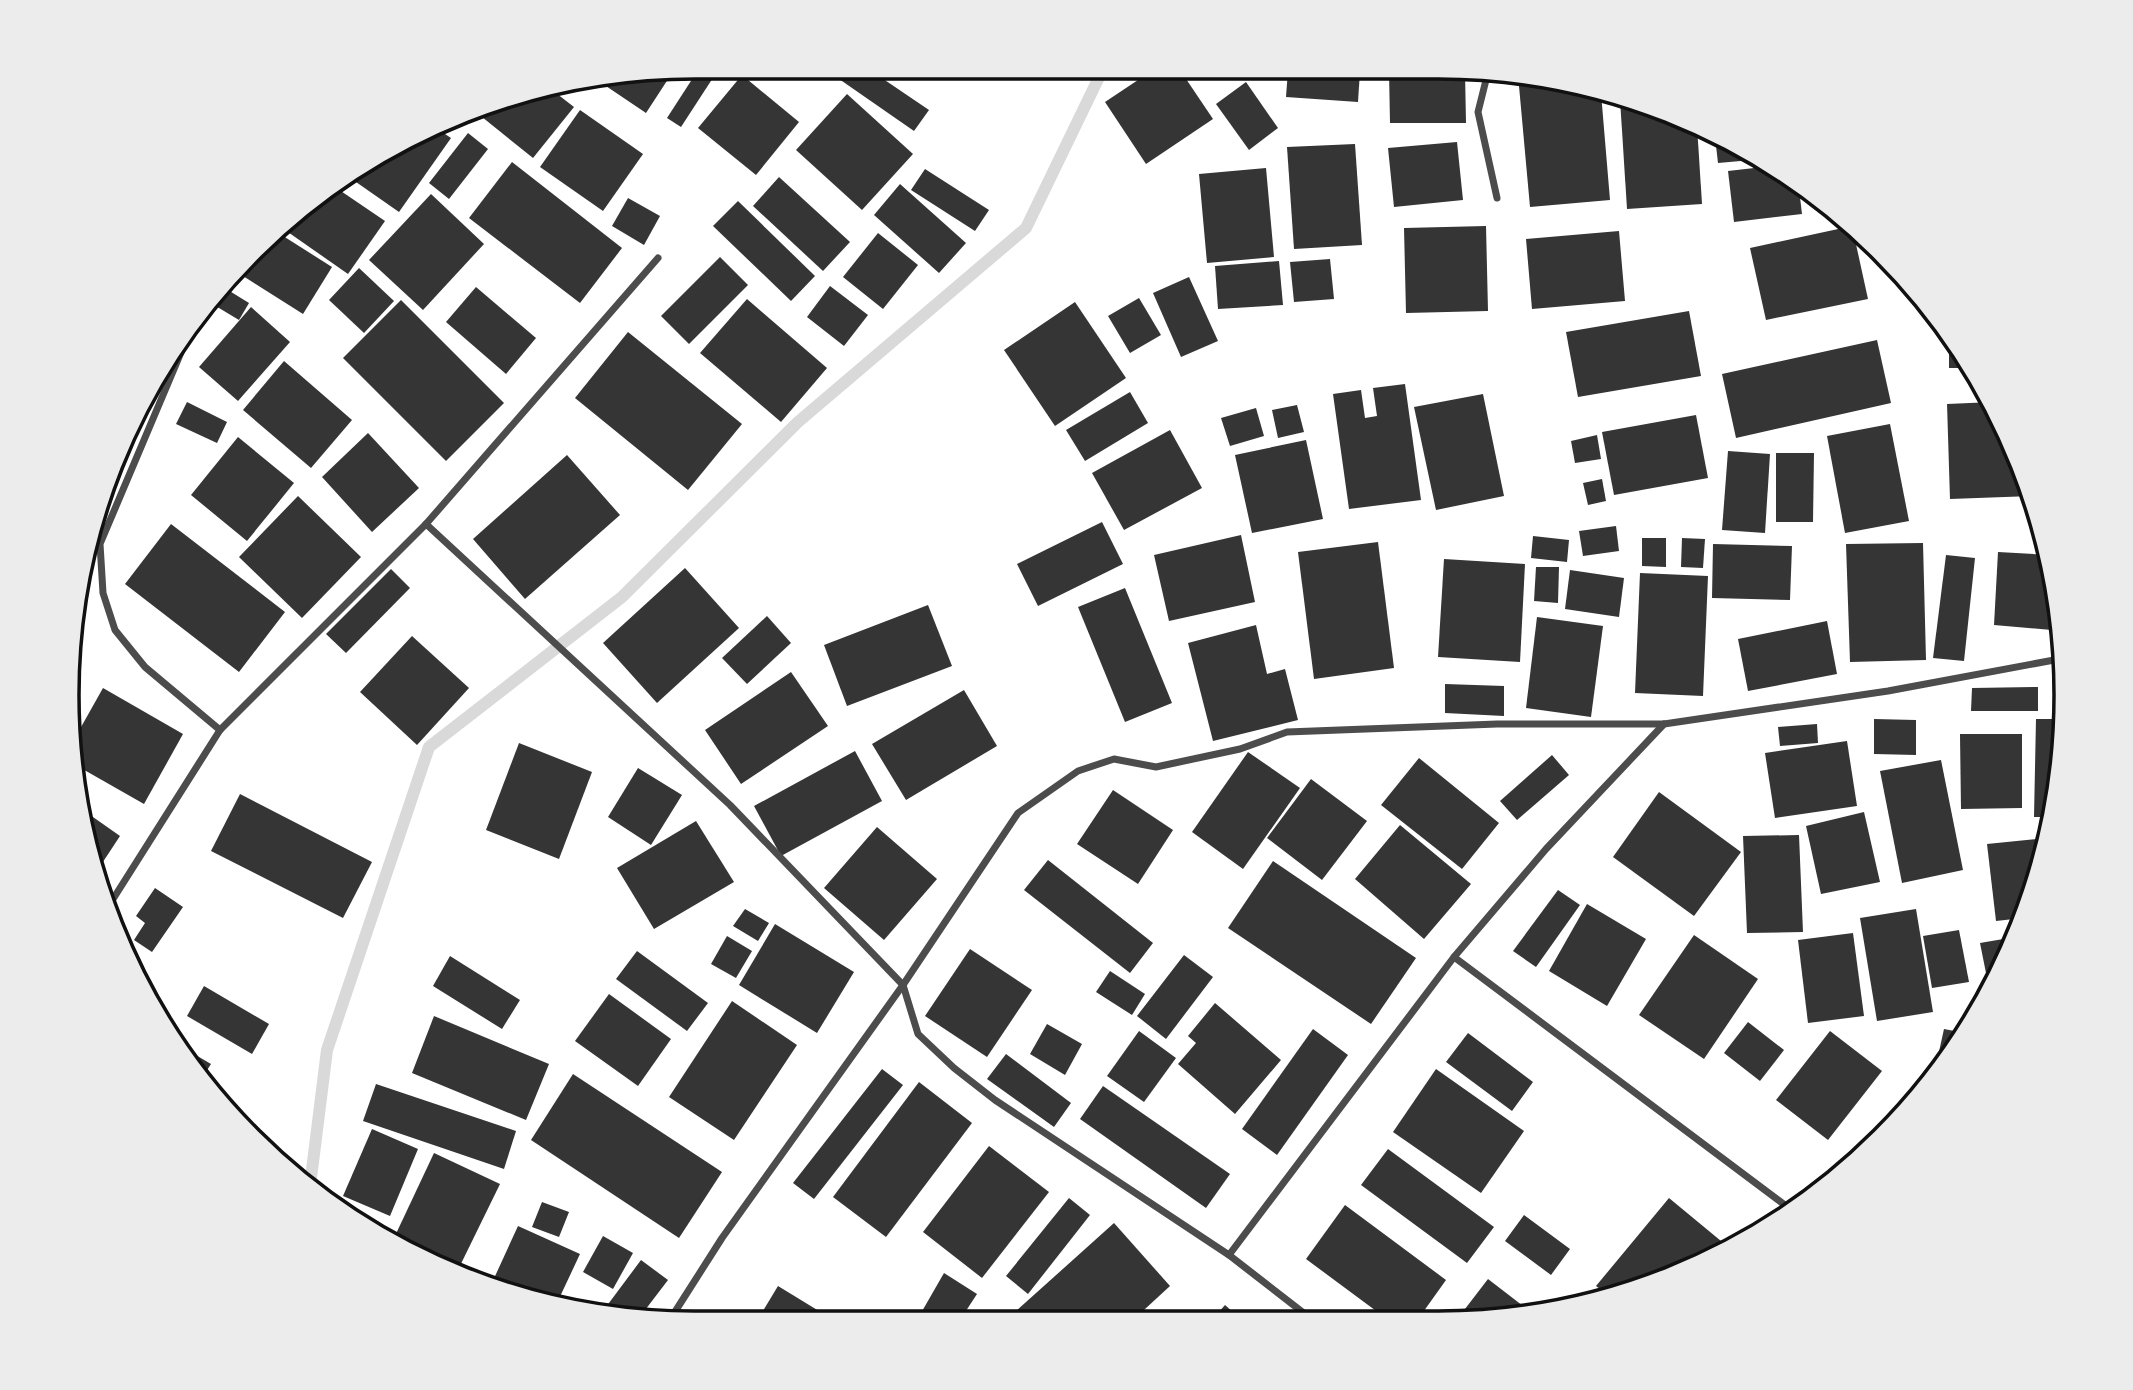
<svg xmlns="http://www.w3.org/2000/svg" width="2133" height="1390" font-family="'Source Sans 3',sans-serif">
  <rect width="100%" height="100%" fill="#fff"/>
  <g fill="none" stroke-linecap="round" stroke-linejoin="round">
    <!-- stream -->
    <polyline stroke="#d9d9d9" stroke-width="12" points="310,1186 327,1050 429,747 622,597 798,422 1026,228 1103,69"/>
  </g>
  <!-- building -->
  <g fill="#353535">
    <polygon points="700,67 720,67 681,127 667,118"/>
    <polygon points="786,67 815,67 807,80"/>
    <polygon points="832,67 867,68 929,110 914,131 829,72"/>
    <polygon points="674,70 646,113 600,82 640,76"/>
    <polygon points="1153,70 1180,70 1213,119 1146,164 1105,102"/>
    <polygon points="1288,70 1360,71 1358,102 1286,97"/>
    <polygon points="1389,71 1465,72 1466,123 1390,123"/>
    <polygon points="1529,74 1601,93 1610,200 1530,207 1518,75"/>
    <polygon points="742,75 799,122 756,175 698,128"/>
    <polygon points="1246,82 1278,128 1249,150 1216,104"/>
    <polygon points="552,90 574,107 533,158 482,117 496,99"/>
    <polygon points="847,94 913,154 862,210 796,150"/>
    <polygon points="1620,99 1679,115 1697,126 1702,204 1627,209"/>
    <polygon points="580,110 643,154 603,211 540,167"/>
    <polygon points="436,128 451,138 399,212 356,182 372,160"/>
    <polygon points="468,133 488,149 449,199 429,183"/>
    <polygon points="1715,137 1752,160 1718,163"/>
    <polygon points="1457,142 1463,200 1394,207 1388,148"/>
    <polygon points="1355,144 1362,245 1294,249 1287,147"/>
    <polygon points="512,162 622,248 580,303 469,218"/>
    <polygon points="1763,167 1799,189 1802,214 1734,222 1728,171"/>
    <polygon points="1266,168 1274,257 1207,263 1199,174"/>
    <polygon points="925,169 989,210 975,231 911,190"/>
    <polygon points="779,177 850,242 823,271 753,206"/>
    <polygon points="900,184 966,243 939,273 874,215"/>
    <polygon points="332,185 385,221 348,274 285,230"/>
    <polygon points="431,194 484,244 423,310 369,260"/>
    <polygon points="628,198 660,216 644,245 612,226"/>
    <polygon points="738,201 815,276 791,301 713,226"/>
    <polygon points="1486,226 1488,311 1406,313 1404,228"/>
    <polygon points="1852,226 1868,299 1766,320 1750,248"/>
    <polygon points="1619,231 1625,301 1532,309 1526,239"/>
    <polygon points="878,233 918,265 883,309 843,277"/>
    <polygon points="280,234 332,267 303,314 243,276 254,258"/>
    <polygon points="720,257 748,285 689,344 661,316"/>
    <polygon points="1330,259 1334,299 1294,302 1290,262"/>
    <polygon points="1279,261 1283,305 1218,309 1215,266"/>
    <polygon points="359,268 394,301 364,333 329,300"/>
    <polygon points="1189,277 1218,341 1181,357 1153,293"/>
    <polygon points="830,286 868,315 844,346 807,317"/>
    <polygon points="223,287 249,303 239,320 209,302"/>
    <polygon points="476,287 536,338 506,374 446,322"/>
    <polygon points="1139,298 1161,335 1130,353 1108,316"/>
    <polygon points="747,299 827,368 781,422 700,353"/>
    <polygon points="401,300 504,403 446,461 343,358"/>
    <polygon points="1075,302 1126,378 1055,426 1004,350"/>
    <polygon points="251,307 290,342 238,401 199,367"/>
    <polygon points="1689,311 1701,376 1578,397 1566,332"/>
    <polygon points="628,332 742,424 688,490 575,398"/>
    <polygon points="1949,332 1971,368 1949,368"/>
    <polygon points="1877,340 1891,403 1736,438 1722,374"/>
    <polygon points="284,361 352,420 311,468 243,410"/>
    <polygon points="1405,384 1421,500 1349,509 1333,394 1361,390 1365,418 1377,416 1373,388"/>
    <polygon points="1130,392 1148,423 1085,461 1066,430"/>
    <polygon points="1483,394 1504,496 1436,510 1414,407"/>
    <polygon points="187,402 227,422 217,443 176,424"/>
    <polygon points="1993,402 2002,417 2032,496 1950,499 1947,404"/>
    <polygon points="1297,405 1304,432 1278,438 1272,410"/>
    <polygon points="1256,408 1264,436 1230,446 1221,418"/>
    <polygon points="1696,415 1708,478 1614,495 1602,432"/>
    <polygon points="1890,424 1909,521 1845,533 1827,436"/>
    <polygon points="1170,430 1202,488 1124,530 1092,473"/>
    <polygon points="368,433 419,488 372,532 322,477"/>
    <polygon points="1597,435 1601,459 1575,463 1571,441"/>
    <polygon points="238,437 294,483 247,541 191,495"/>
    <polygon points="1306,440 1323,519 1252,533 1235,455"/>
    <polygon points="1728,451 1770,454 1765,533 1722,530"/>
    <polygon points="1776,453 1814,453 1813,522 1776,522"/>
    <polygon points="567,455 620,515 525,599 473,539"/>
    <polygon points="1602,479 1606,501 1588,505 1583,483"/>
    <polygon points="298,496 361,557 302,618 239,557"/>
    <polygon points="1102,522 1123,564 1038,606 1017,564"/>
    <polygon points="171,524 285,612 239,672 125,584"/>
    <polygon points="1616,526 1619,551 1583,556 1579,531"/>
    <polygon points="1241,535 1255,602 1169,621 1154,555"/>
    <polygon points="1533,536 1569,540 1567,562 1531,558"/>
    <polygon points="1642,538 1666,538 1666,567 1642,566"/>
    <polygon points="1682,538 1705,539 1703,568 1681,567"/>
    <polygon points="1378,542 1394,668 1314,679 1298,552"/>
    <polygon points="1923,543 1926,660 1850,662 1846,544"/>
    <polygon points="1713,544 1792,546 1790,600 1712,598"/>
    <polygon points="1998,552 2049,555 2054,589 2052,630 1994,625"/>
    <polygon points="1946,555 1975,558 1964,661 1933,658"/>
    <polygon points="1444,559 1525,564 1520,662 1438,657"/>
    <polygon points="1536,567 1559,567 1558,603 1534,601"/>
    <polygon points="685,568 739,628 657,703 603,643"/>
    <polygon points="391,569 410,588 346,653 326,634"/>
    <polygon points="1570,570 1624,578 1619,617 1565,609"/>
    <polygon points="1640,573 1708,576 1703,696 1635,693"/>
    <polygon points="1125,588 1172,703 1125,722 1078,607"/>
    <polygon points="928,605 952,666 847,706 824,645"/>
    <polygon points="767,616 791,643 747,684 722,658"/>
    <polygon points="1537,617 1603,626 1591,717 1526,708"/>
    <polygon points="1827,621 1837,674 1748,691 1738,639"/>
    <polygon points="1256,625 1267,674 1285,669 1298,720 1213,741 1188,643"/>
    <polygon points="412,636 469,688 417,745 360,692"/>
    <polygon points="791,672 828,726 741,784 705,730"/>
    <polygon points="1445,684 1504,686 1504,716 1445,713"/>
    <polygon points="2038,687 2038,711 1971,711 1972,688"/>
    <polygon points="103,688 183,734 144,804 79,767 76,736"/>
    <polygon points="964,690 997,746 906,800 872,744"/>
    <polygon points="1874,719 1916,720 1916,755 1874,754"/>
    <polygon points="2036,719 2063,719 2061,777 2052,817 2034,817"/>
    <polygon points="1817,724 1818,743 1780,746 1778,727"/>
    <polygon points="1960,734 2022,734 2022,808 1961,809"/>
    <polygon points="1847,741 1857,806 1775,818 1765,753"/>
    <polygon points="519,743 592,772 559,859 486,830"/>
    <polygon points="855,751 882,801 781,856 754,806"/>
    <polygon points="1248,752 1300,788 1243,869 1192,832"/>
    <polygon points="1552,755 1569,775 1517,820 1500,801"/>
    <polygon points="1419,758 1499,823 1462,869 1381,805"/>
    <polygon points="1941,760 1963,870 1902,883 1880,771"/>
    <polygon points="638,768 682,795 651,845 608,817"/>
    <polygon points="1311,779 1367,821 1322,880 1267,838"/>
    <polygon points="1113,790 1173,830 1138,884 1077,844"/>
    <polygon points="1659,792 1741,852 1694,916 1613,857"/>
    <polygon points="240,794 372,862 343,918 211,851"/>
    <polygon points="83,810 120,836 95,874 88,857"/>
    <polygon points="1864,812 1880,882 1821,894 1806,826"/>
    <polygon points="696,821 734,882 654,929 617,868"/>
    <polygon points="1400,825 1471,884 1424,939 1355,879"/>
    <polygon points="877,827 937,879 884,940 824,888"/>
    <polygon points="1799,835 1803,932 1747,933 1743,836"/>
    <polygon points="2047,838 2033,897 2023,918 1996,921 1987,844"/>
    <polygon points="1048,860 1153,943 1130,973 1024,890"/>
    <polygon points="1273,861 1416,958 1371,1024 1228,928"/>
    <polygon points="155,888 183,907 152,952 134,940 145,923 136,916"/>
    <polygon points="1558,890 1580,905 1536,967 1513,951"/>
    <polygon points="1587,904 1646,939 1607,1006 1549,971"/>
    <polygon points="745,909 769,923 758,941 733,926"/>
    <polygon points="1916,909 1933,1012 1877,1021 1860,918"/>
    <polygon points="775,924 854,972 817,1033 739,985"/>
    <polygon points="1959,930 1969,982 1932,988 1923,936"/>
    <polygon points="1853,933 1864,1016 1808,1023 1798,940"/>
    <polygon points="1694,935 1758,979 1704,1059 1639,1015"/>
    <polygon points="727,936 752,951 736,978 711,964"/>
    <polygon points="2015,937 1999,972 1990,993 1980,943"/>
    <polygon points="970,949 1032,990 987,1057 925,1016"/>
    <polygon points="637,951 708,1003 687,1031 616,979"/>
    <polygon points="1184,955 1213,977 1166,1039 1137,1016"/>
    <polygon points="450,956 520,1000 502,1029 433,986"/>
    <polygon points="1110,971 1145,994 1132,1015 1096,992"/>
    <polygon points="204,986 269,1024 252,1054 187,1016"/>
    <polygon points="609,994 671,1039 638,1086 575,1041"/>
    <polygon points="732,1001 797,1045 734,1140 669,1097"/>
    <polygon points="1215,1003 1281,1060 1235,1114 1178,1064 1196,1043 1188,1036"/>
    <polygon points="434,1016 549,1064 526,1120 412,1073"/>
    <polygon points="1748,1022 1784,1050 1760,1081 1724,1053"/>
    <polygon points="1047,1024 1082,1044 1065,1075 1030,1054"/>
    <polygon points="1313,1029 1348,1055 1277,1155 1242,1129"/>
    <polygon points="1944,1029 1965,1033 1933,1079"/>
    <polygon points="1139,1031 1176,1058 1144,1102 1107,1076"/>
    <polygon points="1830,1031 1882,1071 1828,1140 1776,1100"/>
    <polygon points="1468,1033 1533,1082 1512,1111 1446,1062"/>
    <polygon points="182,1047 211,1064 204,1075"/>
    <polygon points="1006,1054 1071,1103 1054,1127 987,1079"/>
    <polygon points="882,1069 903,1085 814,1199 793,1183"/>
    <polygon points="1436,1069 1524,1131 1481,1193 1393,1132"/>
    <polygon points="573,1074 722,1172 679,1238 531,1140"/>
    <polygon points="919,1082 972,1123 886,1237 833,1197"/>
    <polygon points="376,1084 516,1131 504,1169 363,1121"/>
    <polygon points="1103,1086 1230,1174 1206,1208 1080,1119"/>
    <polygon points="372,1129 418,1149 390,1216 343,1196"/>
    <polygon points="989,1146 1049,1192 982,1278 923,1232"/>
    <polygon points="1388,1149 1494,1227 1467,1263 1361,1185"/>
    <polygon points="434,1153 500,1184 455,1276 394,1238"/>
    <polygon points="1069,1198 1090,1215 1028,1294 1006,1276"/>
    <polygon points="1669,1198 1721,1241 1703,1264 1612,1298 1596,1286"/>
    <polygon points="542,1202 569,1212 559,1237 532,1227"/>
    <polygon points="1345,1205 1446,1280 1416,1322 1391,1322 1306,1259"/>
    <polygon points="1524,1215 1570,1249 1551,1275 1505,1241"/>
    <polygon points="1114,1223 1170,1286 1132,1321 1023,1320 1015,1312"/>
    <polygon points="518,1226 580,1254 557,1303 491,1285"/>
    <polygon points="1742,1230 1751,1237 1725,1253"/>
    <polygon points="603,1236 633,1253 613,1289 583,1272"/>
    <polygon points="641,1260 668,1280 639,1318 613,1318 603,1311"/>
    <polygon points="944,1273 977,1294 960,1320 917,1320"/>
    <polygon points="1488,1279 1532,1313 1479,1322 1455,1322"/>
    <polygon points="778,1286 832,1319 758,1319"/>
    <polygon points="1225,1305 1243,1321 1211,1321"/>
  </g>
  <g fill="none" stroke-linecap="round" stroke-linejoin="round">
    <!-- minor -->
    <g stroke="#4c4c4c" stroke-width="7">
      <polyline points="1488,72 1478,112 1497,198"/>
      <polyline points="199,310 100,544 103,593 115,630 145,667 220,730"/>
      <polyline points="426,524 730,805 903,985 918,1034 954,1068 995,1100 1229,1255 1314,1321"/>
      <polyline points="108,907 220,730 426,524 658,258"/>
      <polyline points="1454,957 1793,1211"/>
      <polyline points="1229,1255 1454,957 1546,849 1664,724"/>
      <polyline points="671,1318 722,1238 903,985 1018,813 1078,771 1114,759 1156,767 1240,749 1287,732 1497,724 1664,724 1888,691 2065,658"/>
    </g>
  </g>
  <!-- crop -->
  <path d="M0 0H2133V1390H0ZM695 79H1438A616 616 0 0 1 2054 695V695A616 616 0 0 1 1438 1311H695A616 616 0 0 1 79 695V695A616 616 0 0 1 695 79Z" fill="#ececec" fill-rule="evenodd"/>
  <path fill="none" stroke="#111" stroke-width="3.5" d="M695 79H1438A616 616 0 0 1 2054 695V695A616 616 0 0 1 1438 1311H695A616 616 0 0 1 79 695V695A616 616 0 0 1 695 79Z"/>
</svg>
